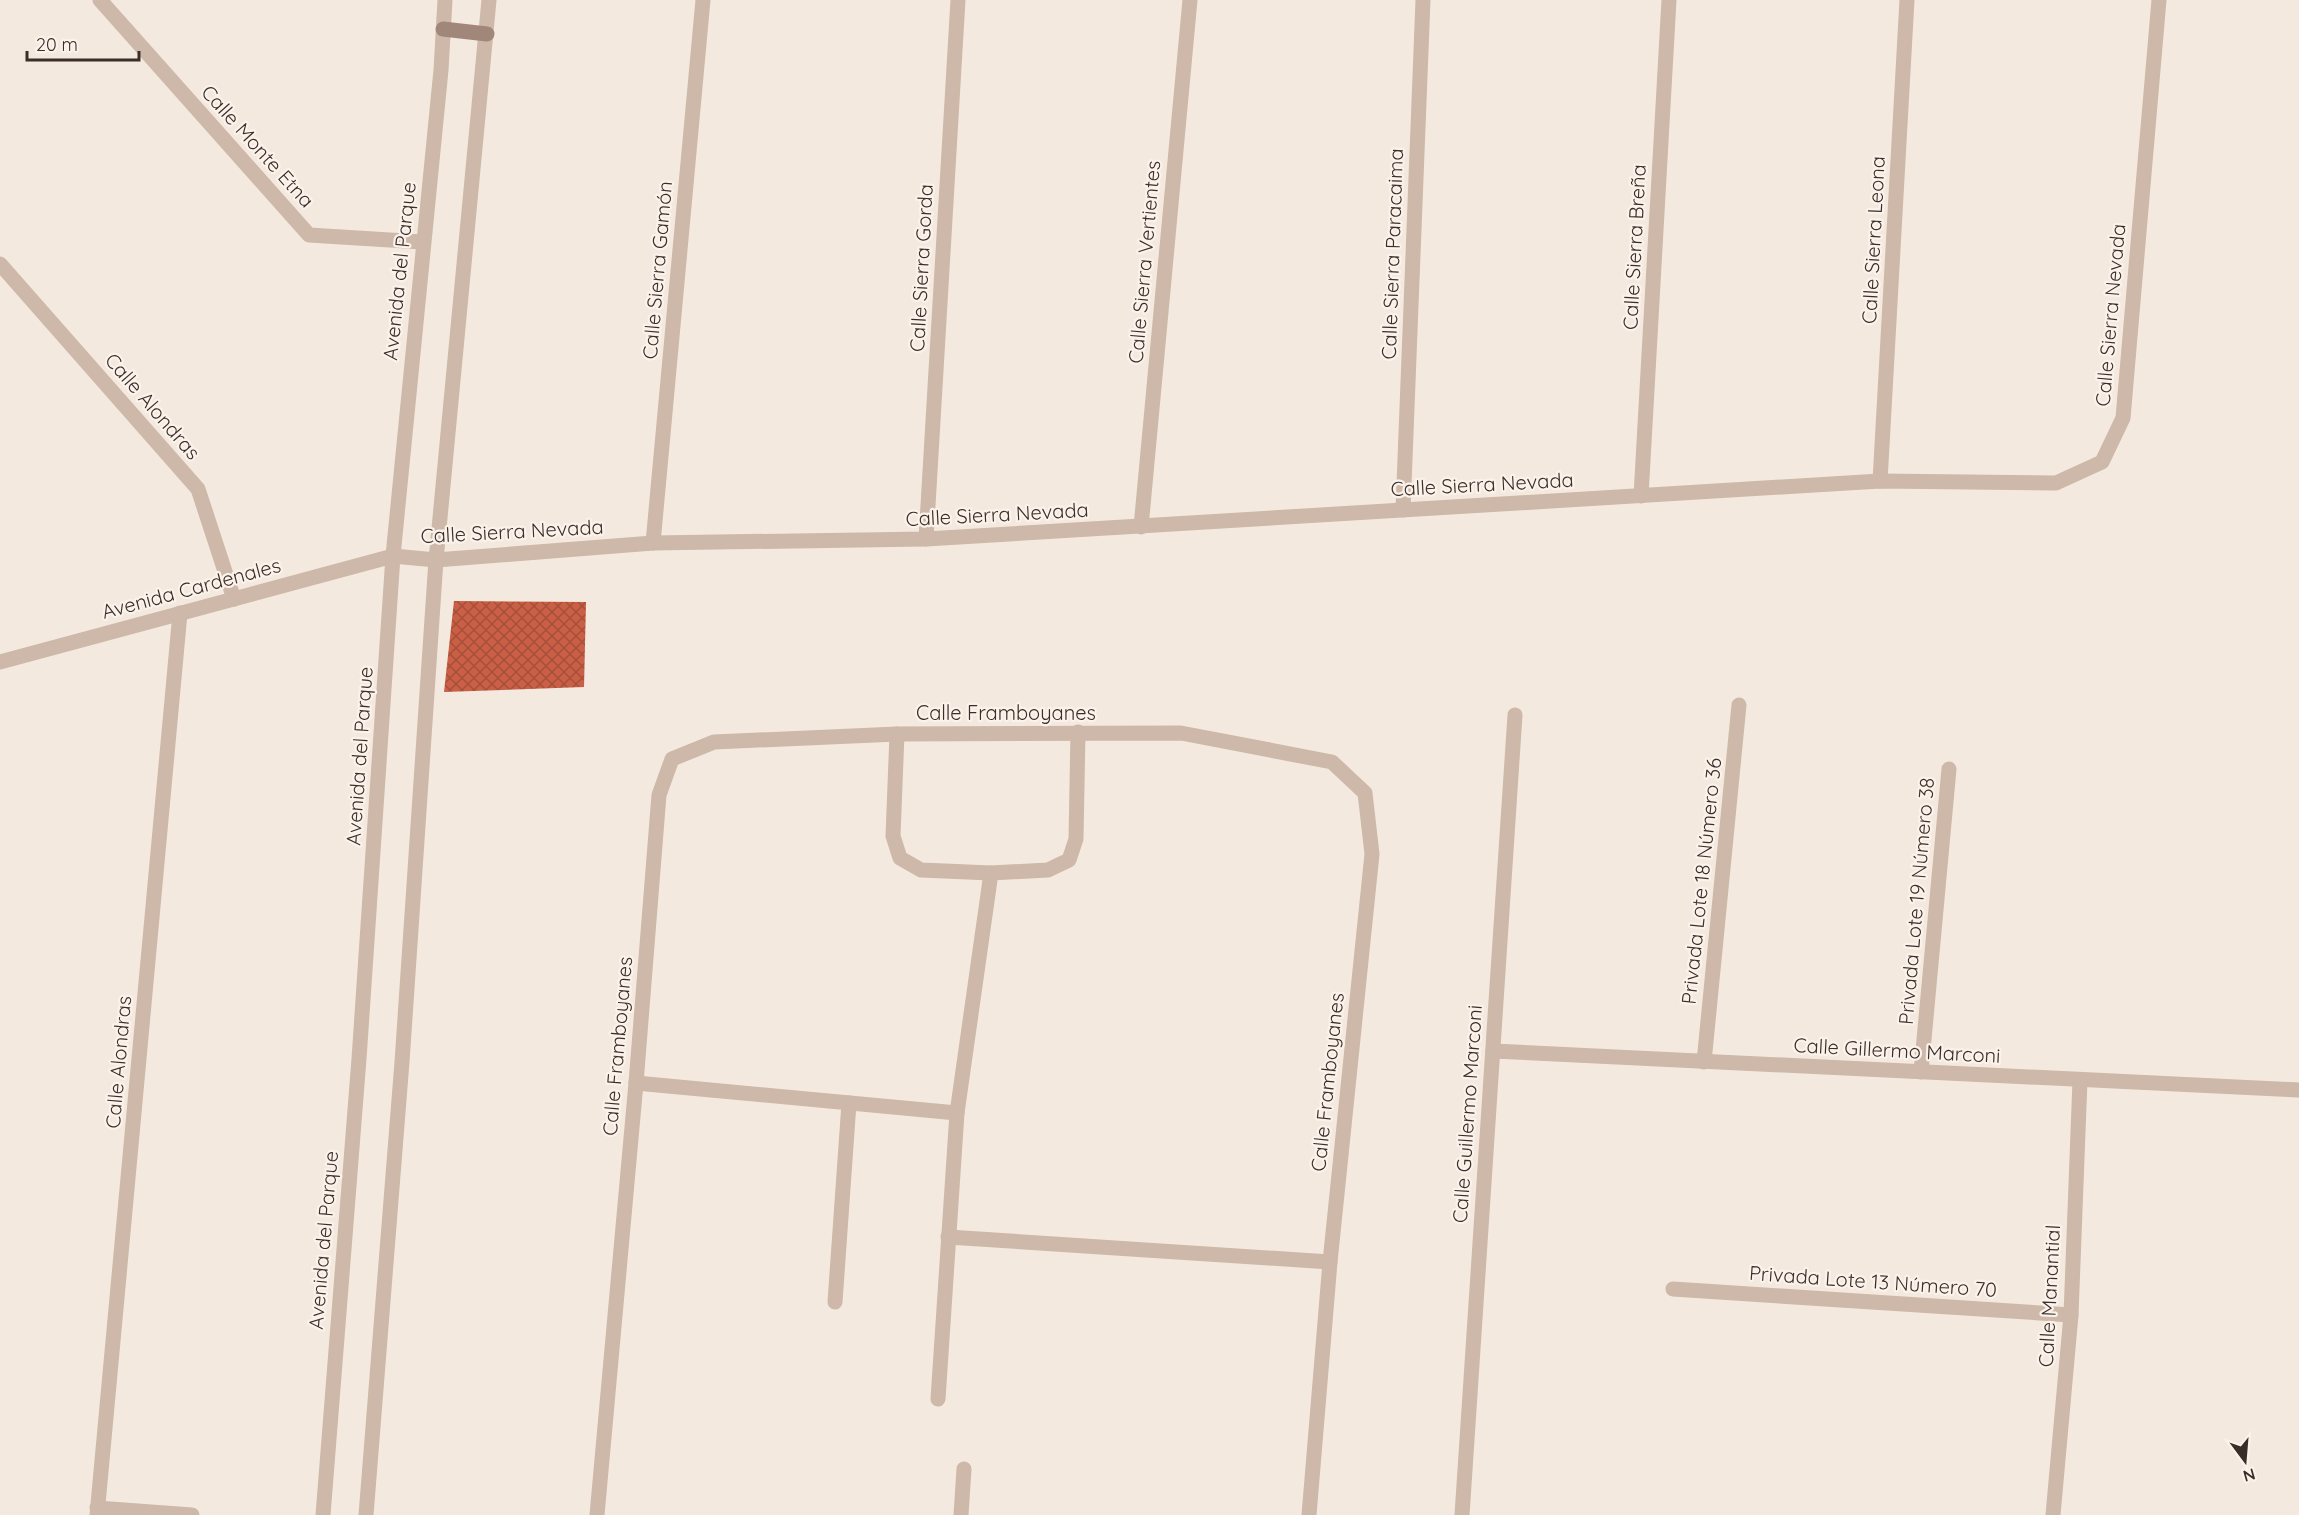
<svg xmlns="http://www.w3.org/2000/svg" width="2299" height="1515" font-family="Quicksand,sans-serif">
  <defs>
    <pattern id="building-cross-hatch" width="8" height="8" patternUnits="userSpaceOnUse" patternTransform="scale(1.5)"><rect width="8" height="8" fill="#ca5f45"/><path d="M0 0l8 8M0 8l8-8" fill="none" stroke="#a54f3a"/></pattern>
  </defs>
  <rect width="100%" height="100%" fill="#f4e9de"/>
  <!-- building -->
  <polygon fill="url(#building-cross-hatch)" points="454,601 586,602 584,687 444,692"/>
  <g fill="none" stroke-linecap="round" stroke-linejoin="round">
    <!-- service -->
    <polyline stroke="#cdb8a9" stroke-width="15" points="835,1302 849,1103"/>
    <!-- minor -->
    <g stroke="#cdb8a9" stroke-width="15">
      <polyline points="100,0 309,235 422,242"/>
      <polyline points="0,264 198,489 234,599"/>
      <polyline points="1880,481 1907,0"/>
      <polyline points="1641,496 1669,0"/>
      <polyline points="1403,510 1423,0"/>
      <polyline points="1141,527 1190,0"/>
      <polyline points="926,539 958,0"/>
      <polyline points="653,543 703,0"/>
      <polyline points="897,734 893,836 900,858 921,870 991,873"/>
      <polyline points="1493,1051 2299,1090"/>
      <polyline points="1704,1062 1739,705"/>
      <polyline points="1921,1072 1949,769"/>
      <polyline points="636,1083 957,1113"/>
      <polyline points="948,1237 1330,1262"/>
      <polyline points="1673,1289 2071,1315"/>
      <polyline points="938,1399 957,1113 991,873 1048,870 1069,860 1076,839 1078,732"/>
      <polyline points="97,1508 192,1515"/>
      <polyline points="97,1515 180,613"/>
      <polyline points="597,1515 636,1083 659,795 672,759 714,742 897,734 1181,733 1332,762 1365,793 1372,854 1330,1262 1309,1515"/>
      <polyline points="961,1515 964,1469"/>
      <polyline points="1462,1515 1515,715"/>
      <polyline points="2053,1515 2071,1315 2080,1080"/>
    </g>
    <!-- tertiary -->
    <g stroke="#cdb8a9" stroke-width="15">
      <polyline points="0,662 393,556 436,560 653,543 926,539 1880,481 2056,483 2102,462 2123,418 2159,0"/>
      <polyline points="323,1515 359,1059 393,556 441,70 445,0"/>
      <polyline points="366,1515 402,1062 436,560 489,0"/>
    </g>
    <!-- secondary -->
    <polyline stroke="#a1867a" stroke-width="15" points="443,29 487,34"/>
  </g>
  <g text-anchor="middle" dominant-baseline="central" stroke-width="4.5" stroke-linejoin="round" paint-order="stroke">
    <!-- street labels -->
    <g font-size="20" fill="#3a2e29" stroke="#fbf3eb">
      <text transform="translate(258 146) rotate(48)">Calle Monte Etna</text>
      <text transform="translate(1873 240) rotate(-87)">Calle Sierra Leona</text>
      <text transform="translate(1634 247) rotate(-87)">Calle Sierra Breña</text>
      <text transform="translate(1392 254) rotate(-88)">Calle Sierra Paracaima</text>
      <text transform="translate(1144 262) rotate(-85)">Calle Sierra Vertientes</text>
      <text transform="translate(921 268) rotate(-87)">Calle Sierra Gorda</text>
      <text transform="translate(657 270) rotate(-85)">Calle Sierra Gamón</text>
      <text transform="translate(399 271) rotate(-84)">Avenida del Parque</text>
      <text transform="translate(2110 315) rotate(-85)">Calle Sierra Nevada</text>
      <text transform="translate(153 406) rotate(49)">Calle Alondras</text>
      <text transform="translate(1482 484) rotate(-3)">Calle Sierra Nevada</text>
      <text transform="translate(997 514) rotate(-3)">Calle Sierra Nevada</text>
      <text transform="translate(512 531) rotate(-3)">Calle Sierra Nevada</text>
      <text transform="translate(191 588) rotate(-15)">Avenida Cardenales</text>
      <text x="1006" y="712">Calle Framboyanes</text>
      <text transform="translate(359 756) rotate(-86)">Avenida del Parque</text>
      <text transform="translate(1701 881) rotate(-84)">Privada Lote 18 Número 36</text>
      <text transform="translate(1916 901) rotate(-85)">Privada Lote 19 Número 38</text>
      <text transform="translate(617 1046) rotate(-85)">Calle Framboyanes</text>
      <text transform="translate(1897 1050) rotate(3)">Calle Gillermo Marconi</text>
      <text transform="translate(118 1062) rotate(-85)">Calle Alondras</text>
      <text transform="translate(1327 1082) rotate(-84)">Calle Framboyanes</text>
      <text transform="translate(1467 1114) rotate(-86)">Calle Guillermo Marconi</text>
      <text transform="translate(323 1240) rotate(-85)">Avenida del Parque</text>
      <text transform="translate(1873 1281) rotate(4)">Privada Lote 13 Número 70</text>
      <text transform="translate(2049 1296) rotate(-87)">Calle Manantial</text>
    </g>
  </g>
  <!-- north arrow -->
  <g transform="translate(2245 1461) rotate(164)" stroke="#fbf3eb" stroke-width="4.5" paint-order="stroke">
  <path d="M0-4.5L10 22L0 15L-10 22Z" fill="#3a2e29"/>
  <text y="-9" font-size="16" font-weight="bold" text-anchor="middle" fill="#3a2e29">N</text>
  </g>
  <!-- scale -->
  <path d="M27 51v9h112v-9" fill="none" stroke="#3a2e29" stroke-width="3"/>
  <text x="36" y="51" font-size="18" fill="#3a2e29" stroke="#fbf3eb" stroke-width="4.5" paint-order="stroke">20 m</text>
</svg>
